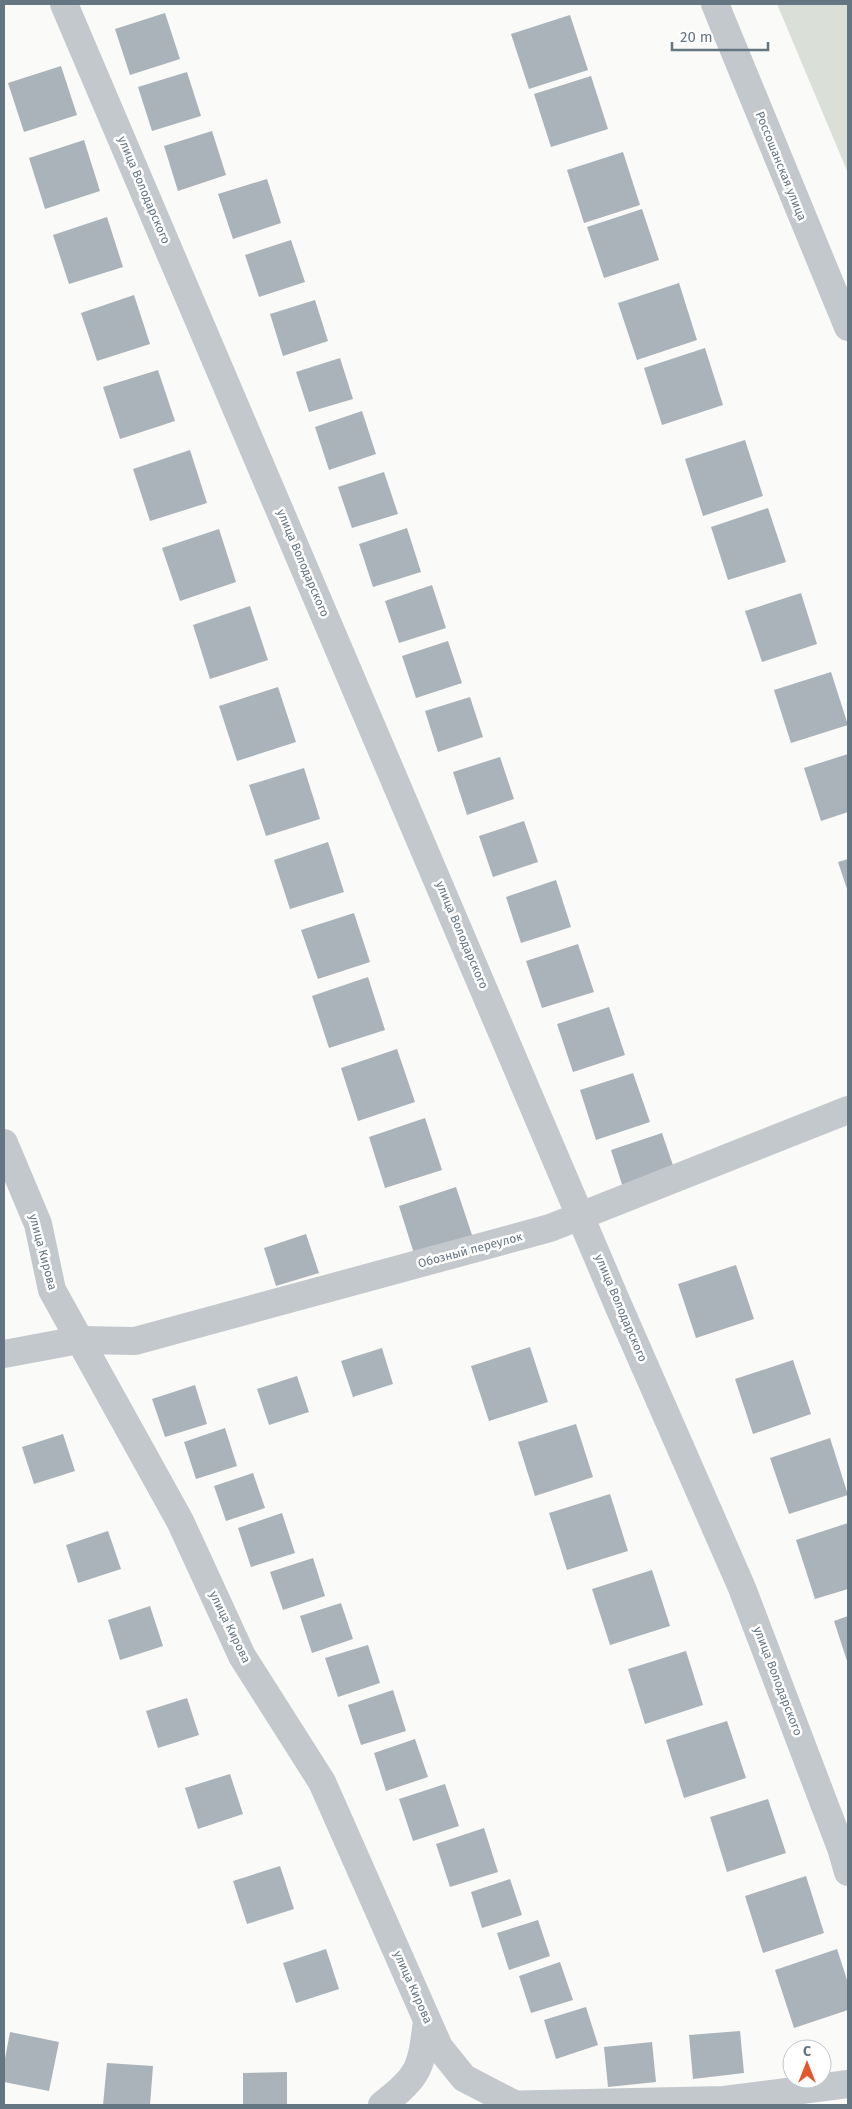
<svg xmlns="http://www.w3.org/2000/svg" width="852" height="2109" font-family="'Fira Sans',sans-serif">
  <rect width="100%" height="100%" fill="#fafaf8"/>
  <!-- green -->
  <polygon fill="#dadfd7" points="777,4 848,4 848,173"/>
  <!-- building -->
  <g fill="#aab3b9">
    <polygon points="165,13 180,59 130,75 115,29"/>
    <polygon points="570,15 588,70 529,89 511,34"/>
    <polygon points="61,66 77,115 24,132 8,83"/>
    <polygon points="187,72 201,116 152,131 138,87"/>
    <polygon points="591,76 608,129 551,147 534,94"/>
    <polygon points="212,131 226,175 178,191 164,146"/>
    <polygon points="84,140 100,191 45,209 29,158"/>
    <polygon points="623,152 640,205 584,223 567,170"/>
    <polygon points="267,179 281,223 233,239 218,194"/>
    <polygon points="642,209 659,260 604,278 587,227"/>
    <polygon points="107,217 123,267 69,284 53,235"/>
    <polygon points="291,240 305,282 259,297 245,255"/>
    <polygon points="679,283 697,340 637,360 618,303"/>
    <polygon points="134,295 150,344 97,361 81,313"/>
    <polygon points="315,300 328,341 283,356 270,314"/>
    <polygon points="705,348 723,405 662,425 644,368"/>
    <polygon points="340,358 353,399 309,412 296,372"/>
    <polygon points="158,370 175,421 120,439 103,387"/>
    <polygon points="362,411 376,454 329,470 315,427"/>
    <polygon points="745,440 763,496 703,516 685,459"/>
    <polygon points="190,450 207,503 150,521 133,469"/>
    <polygon points="384,472 398,514 352,528 338,487"/>
    <polygon points="768,508 786,562 728,580 711,527"/>
    <polygon points="407,528 421,572 373,587 359,544"/>
    <polygon points="219,529 236,582 180,601 162,548"/>
    <polygon points="432,585 446,628 399,643 385,601"/>
    <polygon points="801,593 817,644 762,662 745,611"/>
    <polygon points="250,606 268,660 210,679 193,625"/>
    <polygon points="448,641 462,683 416,698 402,656"/>
    <polygon points="831,672 848,725 791,743 774,690"/>
    <polygon points="278,687 296,742 237,761 219,706"/>
    <polygon points="470,697 483,737 438,752 425,711"/>
    <polygon points="848,754 848,812 821,821 804,768"/>
    <polygon points="500,757 514,799 467,815 453,772"/>
    <polygon points="304,768 320,819 266,836 249,785"/>
    <polygon points="524,821 538,862 493,877 479,836"/>
    <polygon points="328,842 344,892 290,909 274,860"/>
    <polygon points="848,859 848,892 838,862"/>
    <polygon points="556,880 571,927 521,943 506,897"/>
    <polygon points="354,913 370,962 318,979 301,930"/>
    <polygon points="578,944 594,992 542,1008 526,961"/>
    <polygon points="368,977 385,1030 329,1048 312,996"/>
    <polygon points="609,1007 625,1055 573,1072 557,1024"/>
    <polygon points="397,1049 415,1102 358,1121 341,1068"/>
    <polygon points="633,1073 650,1122 596,1140 580,1090"/>
    <polygon points="425,1118 442,1170 385,1188 369,1137"/>
    <polygon points="662,1133 678,1180 626,1197 611,1150"/>
    <polygon points="456,1187 474,1241 416,1260 399,1206"/>
    <polygon points="306,1234 319,1273 276,1286 264,1248"/>
    <polygon points="736,1265 754,1319 696,1338 678,1284"/>
    <polygon points="530,1347 548,1402 489,1421 471,1366"/>
    <polygon points="382,1348 393,1384 353,1397 341,1361"/>
    <polygon points="793,1360 811,1414 753,1434 735,1379"/>
    <polygon points="297,1376 309,1412 269,1425 257,1389"/>
    <polygon points="195,1385 207,1424 165,1437 152,1399"/>
    <polygon points="576,1424 593,1477 535,1496 518,1442"/>
    <polygon points="225,1428 237,1466 196,1479 184,1442"/>
    <polygon points="63,1434 75,1471 34,1484 22,1447"/>
    <polygon points="830,1438 848,1495 789,1514 770,1458"/>
    <polygon points="253,1473 265,1508 226,1521 214,1486"/>
    <polygon points="610,1494 628,1551 567,1570 549,1513"/>
    <polygon points="282,1513 295,1553 251,1567 238,1528"/>
    <polygon points="848,1523 848,1589 815,1599 796,1540"/>
    <polygon points="108,1531 121,1569 78,1583 66,1545"/>
    <polygon points="313,1558 325,1596 283,1610 270,1572"/>
    <polygon points="652,1570 670,1626 610,1645 592,1589"/>
    <polygon points="341,1603 353,1639 312,1653 300,1616"/>
    <polygon points="150,1606 163,1646 120,1660 108,1620"/>
    <polygon points="848,1616 848,1664 834,1621"/>
    <polygon points="368,1645 380,1683 338,1697 325,1658"/>
    <polygon points="686,1651 703,1705 645,1724 628,1669"/>
    <polygon points="393,1690 406,1731 361,1745 348,1705"/>
    <polygon points="187,1698 199,1735 158,1748 146,1711"/>
    <polygon points="727,1721 746,1778 684,1798 666,1740"/>
    <polygon points="415,1739 428,1777 386,1791 374,1753"/>
    <polygon points="230,1774 243,1814 198,1829 185,1788"/>
    <polygon points="445,1784 459,1826 413,1841 399,1799"/>
    <polygon points="768,1799 786,1853 727,1872 710,1817"/>
    <polygon points="484,1828 498,1872 450,1887 436,1844"/>
    <polygon points="280,1866 294,1909 247,1924 233,1881"/>
    <polygon points="806,1876 824,1933 763,1953 745,1896"/>
    <polygon points="510,1879 522,1915 482,1928 471,1892"/>
    <polygon points="538,1920 550,1956 509,1970 497,1933"/>
    <polygon points="326,1949 339,1989 296,2003 283,1963"/>
    <polygon points="837,1949 848,1983 848,2010 794,2028 775,1970"/>
    <polygon points="560,1962 573,2000 531,2013 519,1976"/>
    <polygon points="586,2007 598,2045 556,2059 544,2020"/>
    <polygon points="740,2031 744,2073 693,2079 689,2035"/>
    <polygon points="10,2032 59,2042 49,2091 4,2082 4,2064"/>
    <polygon points="652,2042 656,2082 608,2087 604,2047"/>
    <polygon points="107,2063 153,2066 150,2105 103,2105"/>
    <polygon points="287,2072 287,2105 243,2105 243,2073"/>
  </g>
  <g fill="none" stroke-linecap="round" stroke-linejoin="round">
    <!-- minor -->
    <g stroke="#c3c8cc" stroke-width="28">
      <polyline points="64,4 618,1305 742,1588 841,1848 848,1872"/>
      <polyline points="715,4 848,327"/>
      <polyline points="4,1143 38,1224 52,1290 180,1521 242,1656 322,1782 439,2047 464,2078 514,2104"/>
      <polyline points="4,1354 79,1340 135,1341 550,1228 848,1110"/>
      <path d="M 382,2105 C 420,2075 421,2069 427,2021"/>
      <polyline points="500,2105 724,2100 848,2084"/>
    </g>
  </g>
  <g text-anchor="middle" dominant-baseline="central" stroke-width="5" stroke-linejoin="round" paint-order="stroke">
    <!-- street labels -->
    <g font-size="12" fill="#657683" stroke="#fff">
      <text transform="translate(781 166) rotate(68)">Россошанская улица</text>
      <text transform="translate(144 190) rotate(67)">улица Володарского</text>
      <text transform="translate(303 563) rotate(67)">улица Володарского</text>
      <text transform="translate(462 935) rotate(67)">улица Володарского</text>
      <text transform="translate(470 1250) rotate(-15)">Обозный переулок</text>
      <text transform="translate(43 1252) rotate(75)">улица Кирова</text>
      <text transform="translate(621 1308) rotate(67)">улица Володарского</text>
      <text transform="translate(230 1627) rotate(64)">улица Кирова</text>
      <text transform="translate(778 1681) rotate(69)">улица Володарского</text>
      <text transform="translate(413 1987) rotate(66)">улица Кирова</text>
    </g>
  </g>
  <!-- border -->
  <rect width="852" height="2109" fill="none" stroke="#657683" stroke-width="10"/>
  <!-- north arrow -->
  <g transform="translate(807 2064)"><circle r="24" fill="#ffffff" stroke="#c1c8cd"/>
  <path d="M0-4L9 19L0 12L-9 19Z" fill="#e4572e"/>
  <text y="-8" font-size="14" font-weight="bold" text-anchor="middle" fill="#657683">С</text>
  </g>
  <!-- scale -->
  <path d="M672 42v8h96v-8" fill="none" stroke="#657683" stroke-width="2.5"/>
  <text x="680" y="42" font-size="15" fill="#657683" stroke="#ffffff" stroke-width="4" paint-order="stroke">20 m</text>
</svg>
